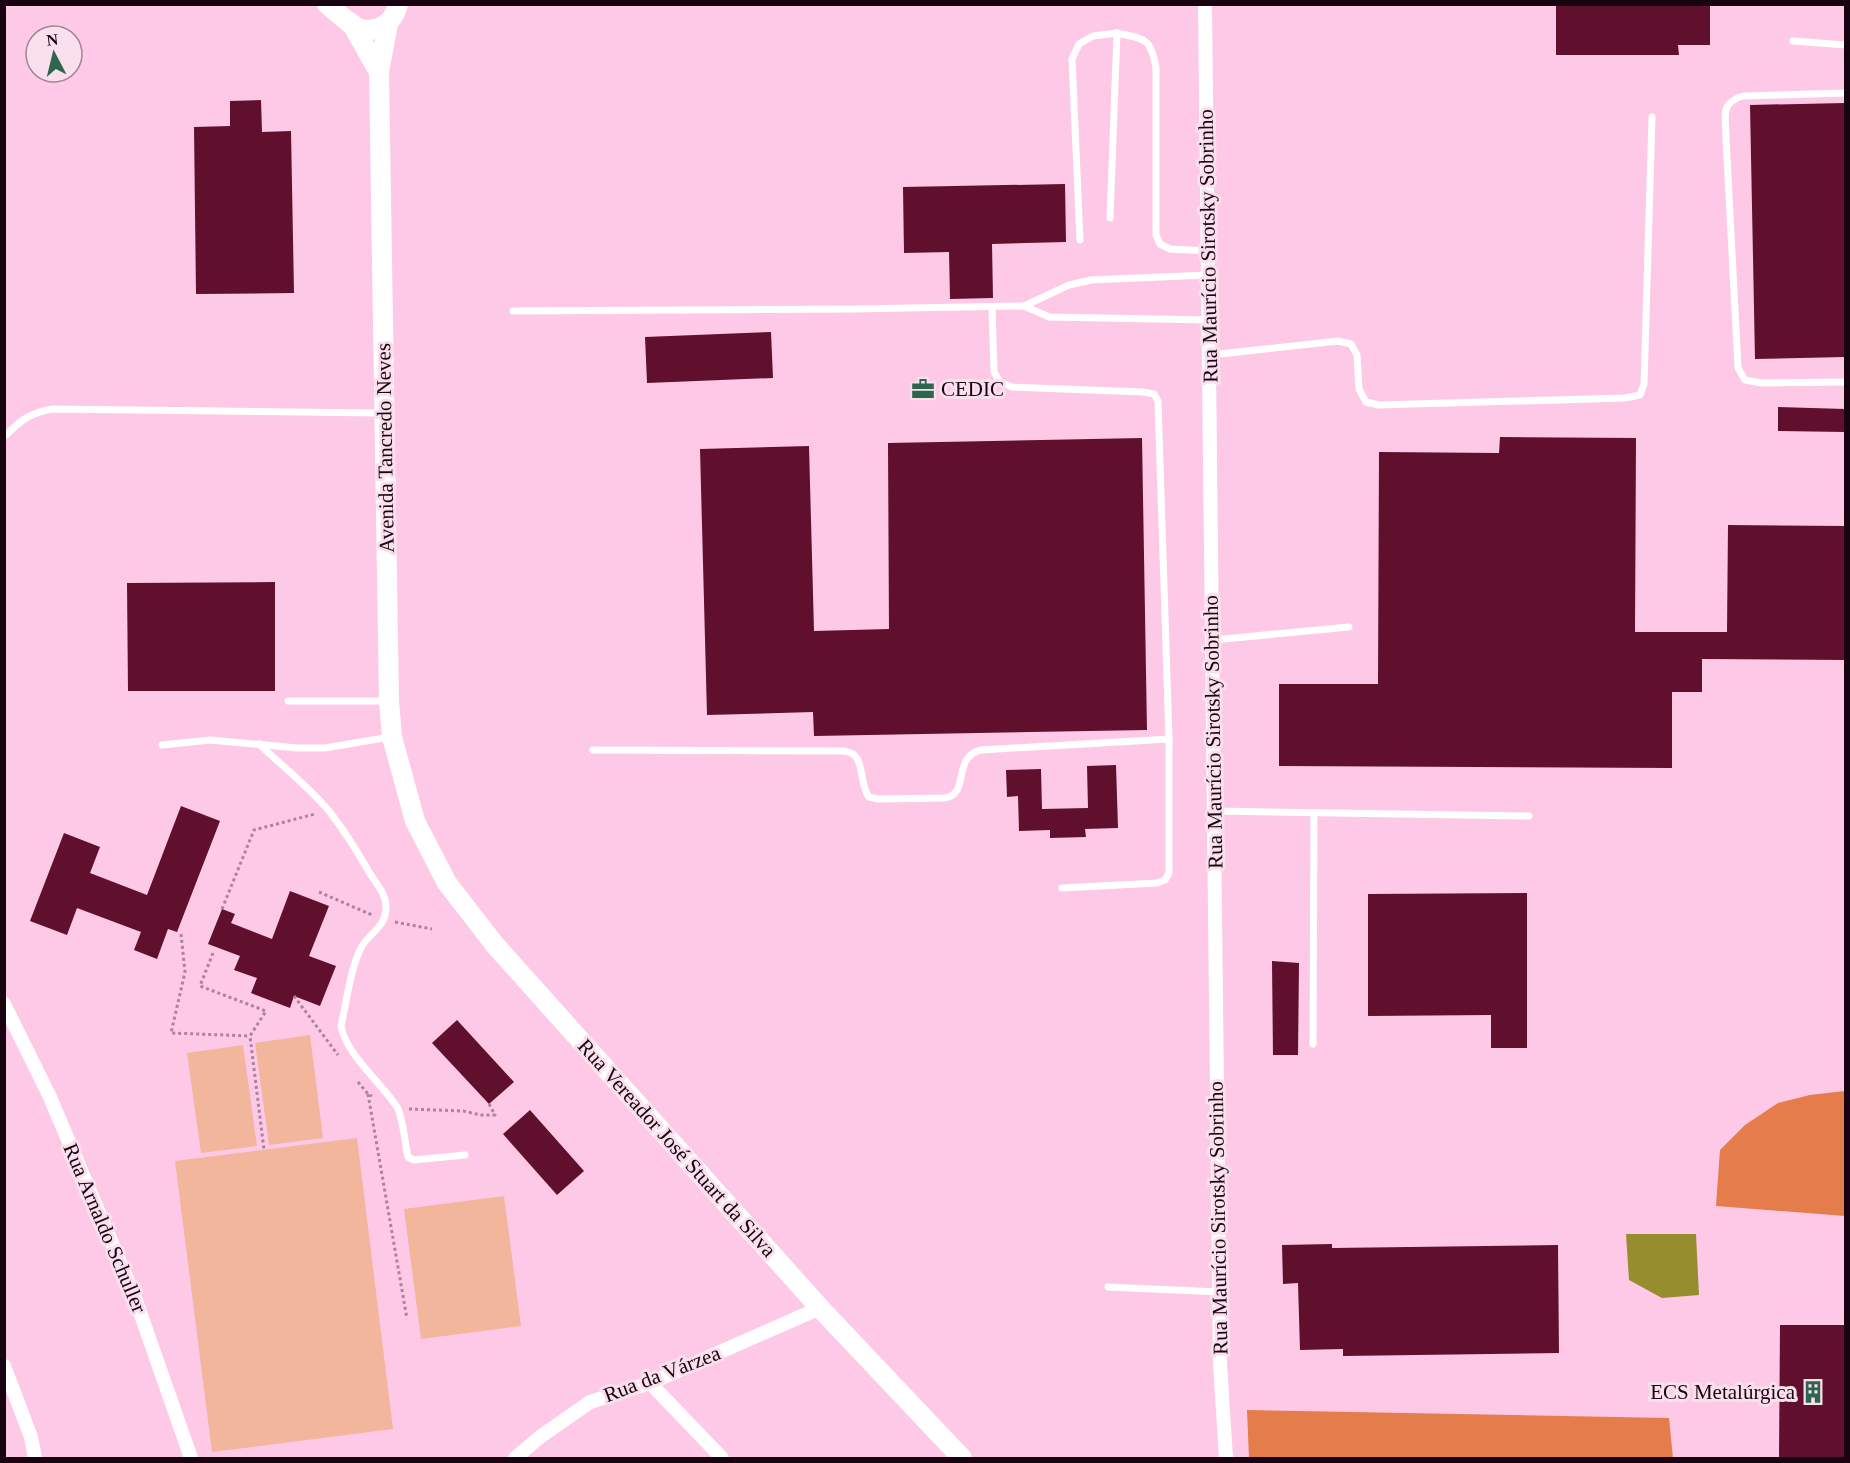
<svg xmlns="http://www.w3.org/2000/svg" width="1850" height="1463" font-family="Georgia,serif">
  <rect width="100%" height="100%" fill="#fdc9e6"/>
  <!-- green -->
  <g fill="#f2b69d">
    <polygon points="310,1035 323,1138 269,1145 255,1043"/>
    <polygon points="243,1045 257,1146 201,1153 187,1053"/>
    <polygon points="357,1138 393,1429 212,1452 175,1161"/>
    <polygon points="504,1196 521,1326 421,1339 404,1209"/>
  </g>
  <!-- forest -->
  <g fill="#e57c4b">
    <polygon points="1845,1091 1845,1216 1716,1206 1720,1150 1745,1125 1778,1103 1810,1095"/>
    <polygon points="1247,1410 1669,1418 1673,1458 1249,1458"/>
  </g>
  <!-- water -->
  <polygon fill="#968e2e" points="1626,1234 1696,1234 1699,1295 1662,1298 1629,1280"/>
  <!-- building -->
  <g fill="#600f2d">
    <polygon points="1556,4 1710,4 1710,45 1678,45 1679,55 1556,55"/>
    <polygon points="261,100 262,132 291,131 294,293 196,294 194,127 230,126 230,101"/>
    <polygon points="1845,103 1845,357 1755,359 1750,105"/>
    <polygon points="1065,184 1066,242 992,244 993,298 950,299 949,252 904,253 903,187"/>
    <polygon points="771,332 773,378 647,383 645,337"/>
    <polygon points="1778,407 1845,409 1845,432 1778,431"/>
    <polygon points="1500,437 1636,438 1635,632 1727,632 1728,525 1845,526 1845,660 1702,659 1702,692 1672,692 1672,768 1279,766 1279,684 1378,684 1379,452 1499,453"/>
    <polygon points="1142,438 1147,730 814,736 813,712 707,715 700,449 809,446 814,631 889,629 888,443"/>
    <polygon points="275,582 275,691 128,691 127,583"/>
    <polygon points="1116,765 1118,828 1085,829 1086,837 1050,838 1050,830 1019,831 1018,796 1007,797 1006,770 1041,769 1042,809 1088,808 1087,766"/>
    <polygon points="181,806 220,821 177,932 168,929 157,959 134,950 141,932 77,908 67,935 30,921 64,833 100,847 90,873 147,895"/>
    <polygon points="290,891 329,906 309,956 336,966 320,1006 294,996 290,1008 251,993 257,978 234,970 240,956 208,944 222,909 235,914 231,923 272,939"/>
    <polygon points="1527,893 1527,1048 1491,1048 1491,1015 1368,1016 1368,894"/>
    <polygon points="1272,961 1299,963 1298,1055 1273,1055"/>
    <polygon points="457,1020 514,1082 489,1104 432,1043"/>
    <polygon points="530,1110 584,1171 557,1195 503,1134"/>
    <polygon points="1332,1244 1332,1248 1558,1245 1559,1353 1343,1356 1343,1349 1300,1350 1298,1283 1283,1284 1282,1245"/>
    <polygon points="1780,1325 1845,1325 1845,1458 1779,1458"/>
  </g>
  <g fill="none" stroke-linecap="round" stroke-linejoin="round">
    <!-- path -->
    <g stroke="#ac839a" stroke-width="3" stroke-dasharray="3 3" stroke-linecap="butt">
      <polyline points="319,892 372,915"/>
      <polyline points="222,909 254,830 315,814"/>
      <polyline points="395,922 432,929"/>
      <polyline points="181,934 185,972 171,1033 250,1036"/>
      <polyline points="213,953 200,986 266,1011 250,1036 264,1150"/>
      <polyline points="294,996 338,1055"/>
      <polyline points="358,1082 368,1094 372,1096"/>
      <polyline points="368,1094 407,1319"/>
      <polyline points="409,1109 463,1111 481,1115 495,1115 489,1104"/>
    </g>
    <!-- lane -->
    <g stroke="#fff" stroke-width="7">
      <polyline points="1793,41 1846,45"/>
      <path d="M 1846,93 L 1743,96 C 1719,103 1726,117 1726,138 L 1738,368 L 1745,380 L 1762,383 L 1846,382"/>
      <path d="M 1110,218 L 1117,33 C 1145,39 1151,38 1156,68 L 1156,235 L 1160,244 L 1170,249 L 1208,251"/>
      <polyline points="1080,240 1072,59 1079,44 1093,36 1117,33"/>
      <polyline points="1024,306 1069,285 1091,280 1208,275"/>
      <polyline points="513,311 854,309 1024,306 1049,317 1209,320"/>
      <polyline points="1210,355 1338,341 1351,344 1357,355 1359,389 1366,402 1379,405 1625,398 1640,395 1644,384 1652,117"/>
      <path d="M 6,435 C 21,420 30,413 52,409 L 381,413"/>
      <polyline points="1213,640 1349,627"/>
      <polyline points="288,701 387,701"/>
      <path d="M 259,744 C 282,766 308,786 329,811 C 344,830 357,851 369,872 C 376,883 387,895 386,909 C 385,927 370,933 362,946 C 351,965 346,1004 341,1026 C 346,1055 381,1082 397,1107 C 403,1116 405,1145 408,1157 L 414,1160 L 465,1155"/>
      <polyline points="162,745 210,740 297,748 325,748 390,737"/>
      <path d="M 593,750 L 843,751 C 847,752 850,752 853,754 C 864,762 860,786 869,797 L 878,799 L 944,798 C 971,795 951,757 981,750 L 1169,739 L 1158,401 L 1154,394 L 1143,392 L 1012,387 L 1000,382 L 994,372 L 992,307"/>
      <polyline points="1214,811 1529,816"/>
      <polyline points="1062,888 1157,883 1165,880 1169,873 1169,739"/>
      <polyline points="1313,1044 1314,813"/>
      <polyline points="1108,1287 1219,1292"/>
    </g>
    <!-- street -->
    <g stroke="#fff" stroke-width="14">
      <polyline points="1205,4 1220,1364 1226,1458"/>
      <polyline points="4,1004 49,1095 134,1295 191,1458"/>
      <polyline points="4,1366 31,1437 35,1458"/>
      <polyline points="650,1383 722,1458"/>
      <polyline points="515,1458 540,1437 590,1402 650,1383 820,1308"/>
    </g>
    <!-- secondary -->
    <g stroke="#fff" stroke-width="20">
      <polyline points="327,4 353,26 379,72"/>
      <path d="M 348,21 C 367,39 393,28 398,4"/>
      <polyline points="388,24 379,72 389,701 392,737 415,821 447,883 495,945 820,1308 962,1458"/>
    </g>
  </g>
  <!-- icons -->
  <defs>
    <g id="office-bare" transform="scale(1.8)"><path d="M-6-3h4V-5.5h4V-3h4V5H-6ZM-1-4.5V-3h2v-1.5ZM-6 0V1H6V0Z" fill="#2d664f" stroke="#fadfed" stroke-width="2.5" paint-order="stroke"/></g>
    <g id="building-bare" transform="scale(1.8)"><path d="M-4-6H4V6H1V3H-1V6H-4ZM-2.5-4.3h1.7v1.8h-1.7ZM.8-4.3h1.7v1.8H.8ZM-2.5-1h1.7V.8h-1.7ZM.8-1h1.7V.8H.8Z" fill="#2d664f" stroke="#fadfed" stroke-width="2.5" paint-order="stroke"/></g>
  </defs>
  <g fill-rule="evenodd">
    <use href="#office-bare" x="923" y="389"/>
    <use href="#building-bare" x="1813" y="1392"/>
  </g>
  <g text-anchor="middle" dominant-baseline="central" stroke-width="6" stroke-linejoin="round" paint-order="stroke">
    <!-- street labels -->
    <g font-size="21" fill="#180410" stroke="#fadfed">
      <text transform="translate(1208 246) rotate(-91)">Rua Maurício Sirotsky Sobrinho</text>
      <text transform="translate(385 448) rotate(-91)">Avenida Tancredo Neves</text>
      <text transform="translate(1213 732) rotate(-91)">Rua Maurício Sirotsky Sobrinho</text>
      <text transform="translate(677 1148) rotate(48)">Rua Vereador José Stuart da Silva</text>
      <text transform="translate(1218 1218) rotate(-91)">Rua Maurício Sirotsky Sobrinho</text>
      <text transform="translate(105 1228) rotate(67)">Rua Arnaldo Schuller</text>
      <text transform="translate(662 1374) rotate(-21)">Rua da Várzea</text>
    </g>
    <!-- poi labels -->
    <g font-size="21" fill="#180410" stroke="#fadfed" text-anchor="start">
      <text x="941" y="389">CEDIC</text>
      <text x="1795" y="1392" text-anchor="end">ECS Metalúrgica</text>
    </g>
  </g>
  <!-- border -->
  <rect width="1850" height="1463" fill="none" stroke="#180410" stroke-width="12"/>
  <!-- north arrow -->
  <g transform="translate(54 54) rotate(353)"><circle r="28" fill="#fadfed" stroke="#a08795" stroke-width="1.5"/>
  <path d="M0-4.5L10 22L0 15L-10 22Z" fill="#2d664f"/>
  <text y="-9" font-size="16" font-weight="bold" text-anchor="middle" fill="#180410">N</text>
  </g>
</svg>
